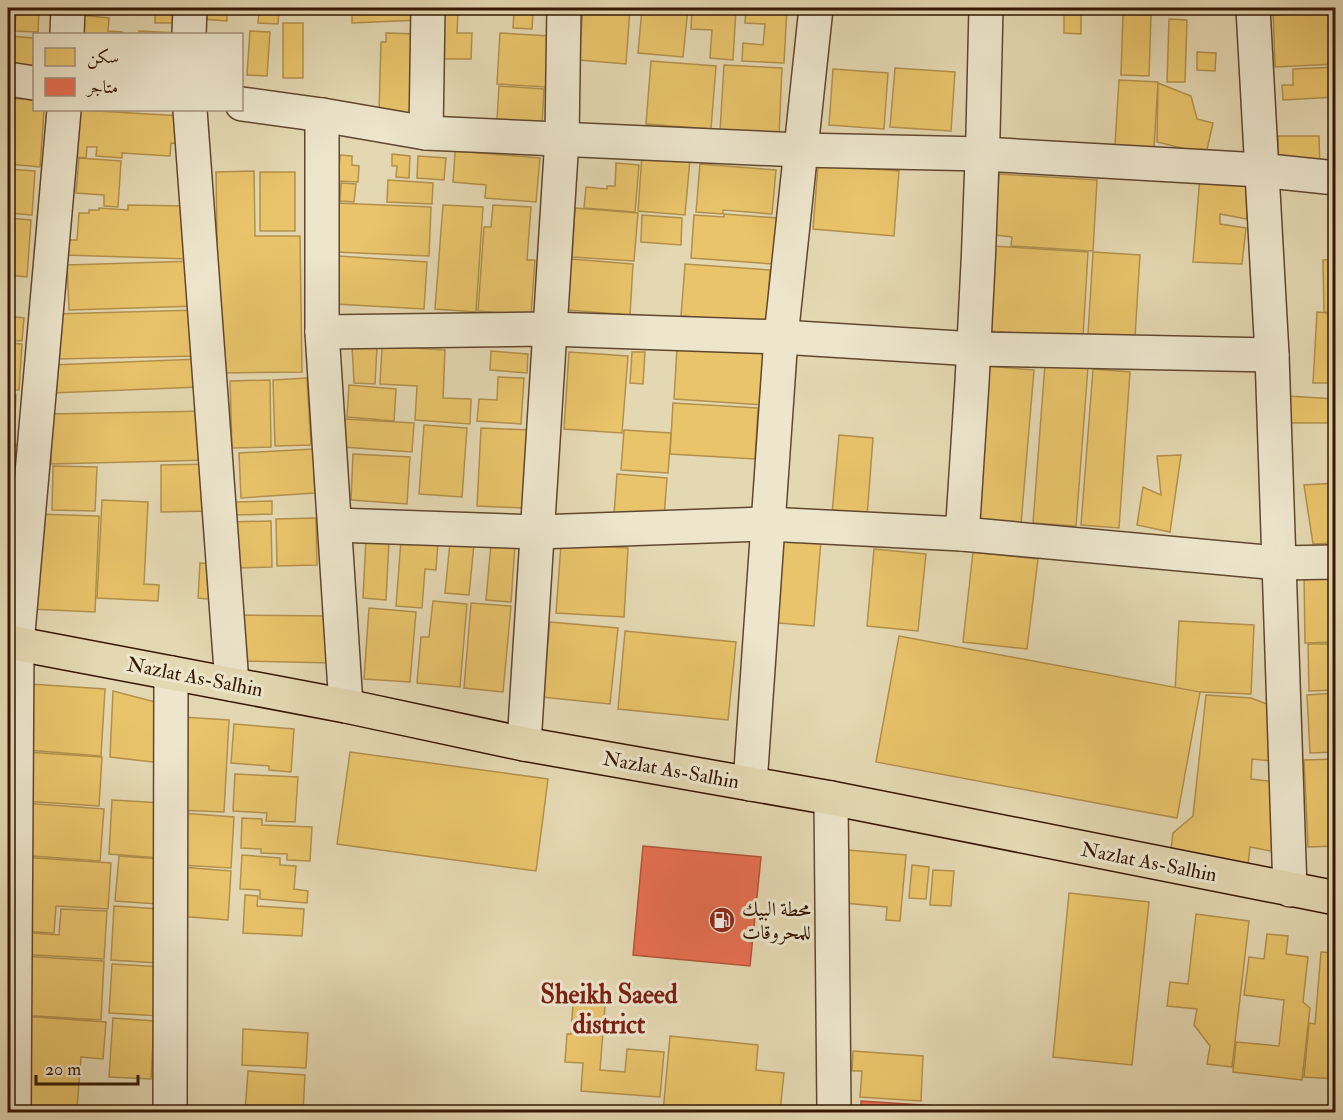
<svg xmlns="http://www.w3.org/2000/svg" width="1343" height="1120" font-family="'IM FELL Double Pica',Amiri,serif">
  <rect width="100%" height="100%" fill="#e4d8b2"/>
  <filter id="stains"><feTurbulence type="fractalNoise" baseFrequency=".00333" numOctaves="4"/><feColorMatrix values="0 0 0 0 .2 0 0 0 0 .09 0 0 0 0 .02 0 0 0 .5 -.17"/></filter>
  <radialGradient id="worn" r=".72"><stop offset=".6" stop-color="#630" stop-opacity="0"/><stop offset="1" stop-color="#630" stop-opacity=".3"/></radialGradient>
  <!-- homes -->
  <g fill="#e9c46a" stroke="#b3904b" stroke-width="1.5">
    <polygon points="16,8 39,8 38,32 15,31"/>
    <rect x="155" y="8" width="19" height="15"/>
    <polygon points="202,8 227,8 227,21 201,19"/>
    <polygon points="352,8 420,8 420,20 352,23"/>
    <polygon points="583,8 630,8 626,64 579,60"/>
    <polygon points="642,8 688,8 683,57 638,53"/>
    <polygon points="692,8 736,8 733,60 710,58 712,30 691,29"/>
    <polygon points="746,8 787,8 784,63 742,61 743,43 763,45 765,24 745,23"/>
    <polygon points="1273,8 1336,8 1336,64 1275,67"/>
    <polygon points="259,11 279,12 278,24 258,23"/>
    <polygon points="514,12 533,13 532,29 513,28"/>
    <polygon points="439,13 458,13 457,33 472,33 471,59 439,59"/>
    <polygon points="1064,13 1081,13 1081,34 1064,33"/>
    <polygon points="1123,14 1151,15 1149,76 1121,75"/>
    <polygon points="81,15 109,18 108,31 122,32 122,34 80,34"/>
    <polygon points="1169,19 1187,20 1185,82 1167,82"/>
    <rect x="283" y="23" width="20" height="55"/>
    <polygon points="139,31 177,33 177,34 139,34"/>
    <polygon points="250,31 270,32 267,76 247,75"/>
    <polygon points="386,33 421,34 418,114 379,113 381,42 386,42"/>
    <polygon points="500,33 550,36 547,87 497,84"/>
    <polygon points="8,36 34,38 33,66 8,64"/>
    <polygon points="1197,52 1216,53 1215,71 1197,70"/>
    <polygon points="651,61 716,66 711,129 646,124"/>
    <polygon points="724,65 782,68 779,135 720,131"/>
    <polygon points="1336,67 1336,97 1283,100 1282,85 1293,85 1293,69"/>
    <polygon points="895,68 955,72 951,131 890,127"/>
    <polygon points="833,69 888,73 884,129 829,125"/>
    <polygon points="1119,80 1158,82 1154,148 1115,145"/>
    <polygon points="1158,83 1191,96 1197,119 1213,123 1206,154 1157,142"/>
    <polygon points="499,86 544,89 542,124 497,120"/>
    <polygon points="8,98 34,100 34,110 44,110 40,167 8,164"/>
    <polygon points="79,110 183,116 181,144 171,143 170,156 122,153 122,158 96,156 97,147 87,147 86,158 76,157"/>
    <polygon points="1278,136 1319,136 1320,170 1278,171"/>
    <polygon points="455,151 540,158 536,202 485,198 486,185 453,182"/>
    <polygon points="392,154 410,156 409,178 396,177 397,166 392,166"/>
    <polygon points="340,155 352,156 352,165 359,166 358,182 338,181"/>
    <polygon points="642,155 690,159 685,215 638,211"/>
    <polygon points="418,156 446,158 444,180 417,178"/>
    <polygon points="79,158 121,161 118,207 104,206 104,195 76,193"/>
    <polygon points="616,163 639,165 635,212 584,208 586,187 607,189 607,186 615,186"/>
    <polygon points="700,164 776,170 772,214 723,210 723,214 696,212"/>
    <polygon points="818,165 899,171 894,236 813,229"/>
    <polygon points="8,169 35,171 32,215 8,213"/>
    <polygon points="254,171 255,236 300,236 302,372 219,373 216,172"/>
    <rect x="260" y="172" width="35" height="59"/>
    <polygon points="999,174 1097,180 1093,251 1011,246 1012,237 995,235"/>
    <polygon points="1200,176 1246,185 1247,219 1220,214 1220,224 1246,228 1242,264 1193,262"/>
    <polygon points="388,180 433,183 432,204 387,202"/>
    <polygon points="341,183 356,184 354,202 340,201"/>
    <polygon points="336,203 431,207 429,256 335,252"/>
    <polygon points="128,205 187,206 188,259 65,255 66,240 77,240 79,213 89,213 89,210 99,210 99,208 128,210"/>
    <polygon points="443,205 483,207 476,312 435,309"/>
    <polygon points="493,205 531,207 527,260 535,260 531,315 478,311 484,227 491,227"/>
    <polygon points="575,208 638,213 634,261 572,257"/>
    <polygon points="724,214 777,218 774,264 691,258 694,215 724,217"/>
    <polygon points="642,215 682,218 681,245 641,242"/>
    <polygon points="8,218 31,220 27,277 8,275"/>
    <polygon points="993,246 1088,252 1083,337 988,331"/>
    <polygon points="1093,252 1140,255 1135,337 1088,334"/>
    <polygon points="338,256 427,262 424,309 335,304"/>
    <polygon points="571,259 633,264 630,315 567,310"/>
    <polygon points="1336,259 1336,314 1324,312 1323,260"/>
    <polygon points="196,261 198,306 69,310 67,265"/>
    <polygon points="685,264 770,270 767,322 681,316"/>
    <polygon points="198,310 199,356 55,359 53,314"/>
    <polygon points="1317,312 1336,314 1336,383 1313,383"/>
    <polygon points="8,316 24,318 22,341 8,340"/>
    <polygon points="8,343 22,344 19,390 8,389"/>
    <polygon points="352,346 377,347 375,384 354,383"/>
    <polygon points="382,346 445,350 443,398 471,399 470,424 415,420 417,386 380,384"/>
    <polygon points="677,348 767,353 764,405 674,399"/>
    <polygon points="491,351 528,354 527,373 490,370"/>
    <polygon points="569,352 628,356 622,433 564,429"/>
    <polygon points="632,352 645,352 643,384 630,383"/>
    <polygon points="200,359 200,387 52,393 51,365"/>
    <polygon points="1045,364 1088,367 1076,526 1033,523"/>
    <polygon points="987,366 1034,370 1021,524 975,521"/>
    <polygon points="1093,369 1130,372 1119,528 1081,525"/>
    <polygon points="498,377 524,378 521,424 477,421 479,399 497,400"/>
    <polygon points="307,378 311,445 275,446 273,380"/>
    <polygon points="270,380 271,447 232,448 230,381"/>
    <polygon points="349,385 396,389 394,421 347,417"/>
    <polygon points="8,394 16,395 14,437 8,437"/>
    <polygon points="1287,396 1336,399 1336,423 1290,423"/>
    <polygon points="673,403 758,408 755,459 670,454"/>
    <polygon points="209,411 210,460 51,464 50,414"/>
    <polygon points="345,419 414,423 412,452 343,447"/>
    <polygon points="424,425 467,428 462,497 419,494"/>
    <polygon points="481,428 529,430 524,508 477,506"/>
    <polygon points="624,430 671,433 668,473 621,470"/>
    <polygon points="839,435 873,438 867,517 832,514"/>
    <polygon points="8,444 18,445 15,491 8,490"/>
    <polygon points="313,449 315,493 241,498 239,453"/>
    <polygon points="353,454 410,457 407,504 351,500"/>
    <polygon points="1181,455 1170,532 1137,525 1143,487 1161,495 1157,456"/>
    <polygon points="211,464 212,511 161,512 161,465"/>
    <polygon points="53,466 97,467 95,511 52,510"/>
    <polygon points="617,474 667,478 664,518 614,514"/>
    <polygon points="1336,483 1336,543 1313,544 1304,485"/>
    <polygon points="8,495 16,496 14,530 8,530"/>
    <polygon points="102,500 148,502 144,584 159,585 158,601 97,598"/>
    <polygon points="272,501 272,514 234,515 234,502"/>
    <polygon points="34,514 99,516 95,612 30,609"/>
    <polygon points="316,518 317,565 277,566 276,519"/>
    <polygon points="271,521 272,567 230,568 229,522"/>
    <polygon points="774,536 821,540 814,626 767,622"/>
    <polygon points="366,539 389,540 386,600 363,598"/>
    <polygon points="401,540 438,542 436,570 425,569 422,608 396,606"/>
    <polygon points="450,542 474,544 469,595 445,593"/>
    <polygon points="491,544 515,545 511,602 486,600"/>
    <polygon points="561,544 628,548 624,617 556,613"/>
    <polygon points="874,549 926,554 918,631 867,626"/>
    <polygon points="973,552 1038,559 1027,649 963,642"/>
    <polygon points="200,563 220,564 218,600 198,598"/>
    <polygon points="1304,576 1336,576 1336,642 1305,643"/>
    <polygon points="433,601 467,604 460,687 417,683 421,637 429,637"/>
    <polygon points="471,603 511,606 503,692 464,688"/>
    <polygon points="369,608 416,612 410,682 364,679"/>
    <polygon points="242,615 333,616 333,663 241,661"/>
    <polygon points="1179,621 1254,625 1251,694 1175,691"/>
    <polygon points="550,622 618,628 610,704 542,697"/>
    <polygon points="625,631 736,642 728,720 618,709"/>
    <polygon points="899,636 1200,692 1177,818 876,762"/>
    <polygon points="1308,644 1336,644 1336,690 1309,691"/>
    <polygon points="30,684 105,689 101,756 26,750"/>
    <polygon points="113,691 163,704 161,763 110,757"/>
    <polygon points="1336,693 1336,752 1310,753 1307,695"/>
    <polygon points="1206,695 1251,698 1275,707 1273,761 1252,759 1251,779 1277,782 1276,852 1250,847 1248,865 1171,849 1173,833 1193,816"/>
    <polygon points="182,717 229,720 224,812 177,810"/>
    <polygon points="234,724 294,729 291,772 269,770 269,766 231,763"/>
    <polygon points="26,752 102,757 99,806 23,801"/>
    <polygon points="350,752 548,779 536,871 337,844"/>
    <polygon points="1336,759 1336,846 1308,847 1304,760"/>
    <polygon points="235,774 298,777 295,822 266,821 267,813 233,811"/>
    <polygon points="112,800 163,803 160,858 109,854"/>
    <polygon points="23,803 104,809 100,861 19,855"/>
    <polygon points="182,813 234,817 231,868 179,865"/>
    <polygon points="242,818 262,819 262,825 312,827 310,861 287,860 287,854 261,853 261,849 241,848"/>
    <polygon points="848,850 906,855 900,921 886,920 887,907 844,903"/>
    <polygon points="242,855 280,858 280,865 296,866 294,889 308,891 307,903 260,899 260,890 240,889"/>
    <polygon points="119,856 161,859 158,904 115,901"/>
    <polygon points="21,857 111,863 108,909 56,906 54,933 16,931"/>
    <polygon points="912,865 929,867 926,899 909,898"/>
    <polygon points="181,867 231,871 228,920 178,916"/>
    <polygon points="933,870 954,871 951,906 930,905"/>
    <polygon points="1069,893 1149,902 1132,1065 1053,1057"/>
    <polygon points="245,895 258,896 257,906 304,909 302,936 243,933"/>
    <polygon points="114,906 161,909 157,963 111,960"/>
    <polygon points="61,909 107,911 104,959 18,954 20,932 59,935"/>
    <polygon points="1196,914 1249,921 1232,1067 1207,1064 1210,1046 1194,1025 1197,1009 1167,1006 1170,982 1188,984"/>
    <polygon points="1267,934 1288,936 1286,954 1308,957 1303,1002 1310,1008 1302,1080 1233,1072 1236,1042 1279,1046 1284,1000 1244,995 1249,957 1264,959"/>
    <polygon points="1321,952 1336,953 1336,996 1330,1055 1336,1056 1336,1079 1304,1077 1309,1023 1315,1024"/>
    <polygon points="22,956 104,961 101,1020 18,1015"/>
    <polygon points="112,964 163,967 160,1016 109,1013"/>
    <polygon points="573,1003 605,1006 600,1070 625,1072 627,1049 664,1052 660,1097 581,1091 583,1063 565,1062 567,1034 571,1034"/>
    <polygon points="21,1016 106,1022 103,1059 81,1057 77,1109 16,1105"/>
    <polygon points="113,1018 154,1021 151,1079 109,1077"/>
    <polygon points="243,1029 308,1033 306,1068 242,1065"/>
    <polygon points="670,1036 758,1045 756,1070 784,1073 780,1112 663,1112"/>
    <polygon points="853,1051 923,1056 921,1101 860,1097 862,1071 852,1071"/>
    <polygon points="248,1071 305,1075 303,1112 245,1112"/>
    <polygon points="21,1106 108,1112 21,1112"/>
    <polygon points="578,1109 605,1112 578,1112"/>
  </g>
  <!-- shops -->
  <g fill="#e76f51" stroke="#b25539" stroke-width="1.5">
    <polygon points="643,846 761,857 750,966 633,955"/>
    <polygon points="861,1101 938,1106 938,1112 861,1112"/>
  </g>
  <g fill="none" stroke-linecap="round" stroke-linejoin="round">
    <!-- minor casing -->
    <g stroke="#61472e" stroke-width="36">
      <g id="minor">
        <polyline points="1253,8 1272,355 1290,890"/>
        <polyline points="67,34 68,8"/>
        <polyline points="189,34 190,8"/>
        <polyline points="8,79 34,83"/>
        <polyline points="242,104 322,115 426,133 800,150 983,154 1260,170 1336,178"/>
        <polyline points="190,110 232,684"/>
        <polyline points="322,115 322,332 346,706"/>
        <polyline points="426,133 428,8"/>
        <polyline points="322,332 550,329 781,337 975,349 1272,355"/>
        <polyline points="335,525 537,532 767,524 962,534 1277,563 1336,562"/>
        <path d="M 962,534 C 975,359 983,184 986,8"/>
        <polyline points="524,744 562,138 564,8"/>
        <polyline points="750,784 781,337 816,8"/>
        <polyline points="831,798 834,1112"/>
        <polyline points="14,1112 17,644 64,110"/>
        <polyline points="170,1112 171,673"/>
      </g>
    </g>
    <!-- primary casing -->
    <g stroke="#351702" stroke-width="36">
      <polyline id="primary" points="8,642 346,706 524,744 831,798 1336,898"/>
    </g>
    <!-- minor -->
    <use href="#minor" stroke="#ede6cd" stroke-width="33"/>
    <!-- primary -->
    <use href="#primary" stroke="#e4d8b2" stroke-width="33"/>
  </g>
  <!-- icons -->
  <defs>
    <g id="fuel-disc" transform="scale(1.35)"><circle r="9.5" fill="#8f2418" stroke="#ede6cd"/><path d="M-5.5-6h7V0h2V4h1.3V-2.5L3-4.5l.8-.8L6-3V5H2.5V1h-1V6h-7ZM-4.2-4.7v3.2H.2V-4.7Z" fill="#fff"/></g>
  </defs>
  <g fill-rule="evenodd">
    <use href="#fuel-disc" x="722" y="920"/>
  </g>
  <g text-anchor="middle" dominant-baseline="central" stroke-width="6" stroke-linejoin="round" paint-order="stroke">
    <!-- street labels -->
    <g font-size="20" fill="#351702" stroke="#ede6cd">
      <text transform="translate(195 677) rotate(11)">Nazlat As-Salhin</text>
      <text transform="translate(671 770) rotate(10)">Nazlat As-Salhin</text>
      <text transform="translate(1149 862) rotate(11)">Nazlat As-Salhin</text>
    </g>
    <!-- poi labels -->
    <g font-size="20" fill="#351702" stroke="#ede6cd" text-anchor="start">
      <text x="742" y="909">محطة البيك<tspan x="742" dy="23">للمحروقات</tspan></text>
    </g>
    <!-- district labels -->
    <g font-size="26" font-weight="bold" fill="#7a1f14" stroke="#ede6cd">
      <text x="609" y="995">Sheikh Saeed<tspan x="609" dy="30">district</tspan></text>
    </g>
  </g>
  <!-- margin -->
  <rect width="1343" height="1120" fill="none" stroke="#e4d8b2" stroke-width="30"/>
  <rect x="9" y="9" width="1325" height="1102" fill="none" stroke="#351702" stroke-width="3"/>
  <rect x="15" y="15" width="1313" height="1090" fill="none" stroke="#351702" stroke-width="1.5"/>
  <!-- legend -->
  <rect x="33" y="33" width="210" height="78" fill="#ede6cd" stroke="#a3937c" stroke-width="1.5"/>
  <rect x="45" y="48" width="30" height="18" fill="#e9c46a" stroke="#a3937c" stroke-width="1.5"/>
  <text x="87" y="63" font-size="18" fill="#351702">سكن</text>
  <rect x="45" y="78" width="30" height="18" fill="#e76f51" stroke="#a3937c" stroke-width="1.5"/>
  <text x="87" y="93" font-size="18" fill="#351702">متاجر</text>
  <!-- scale -->
  <path d="M36 1075v9h102v-9" fill="none" stroke="#351702" stroke-width="3"/>
  <text x="45" y="1075" font-size="18" fill="#351702" stroke="#ede6cd" stroke-width="4.5" paint-order="stroke">20 m</text>
  <rect width="100%" height="100%" filter="url(#stains)"/>
  <rect width="100%" height="100%" fill="url(#worn)"/>
</svg>
